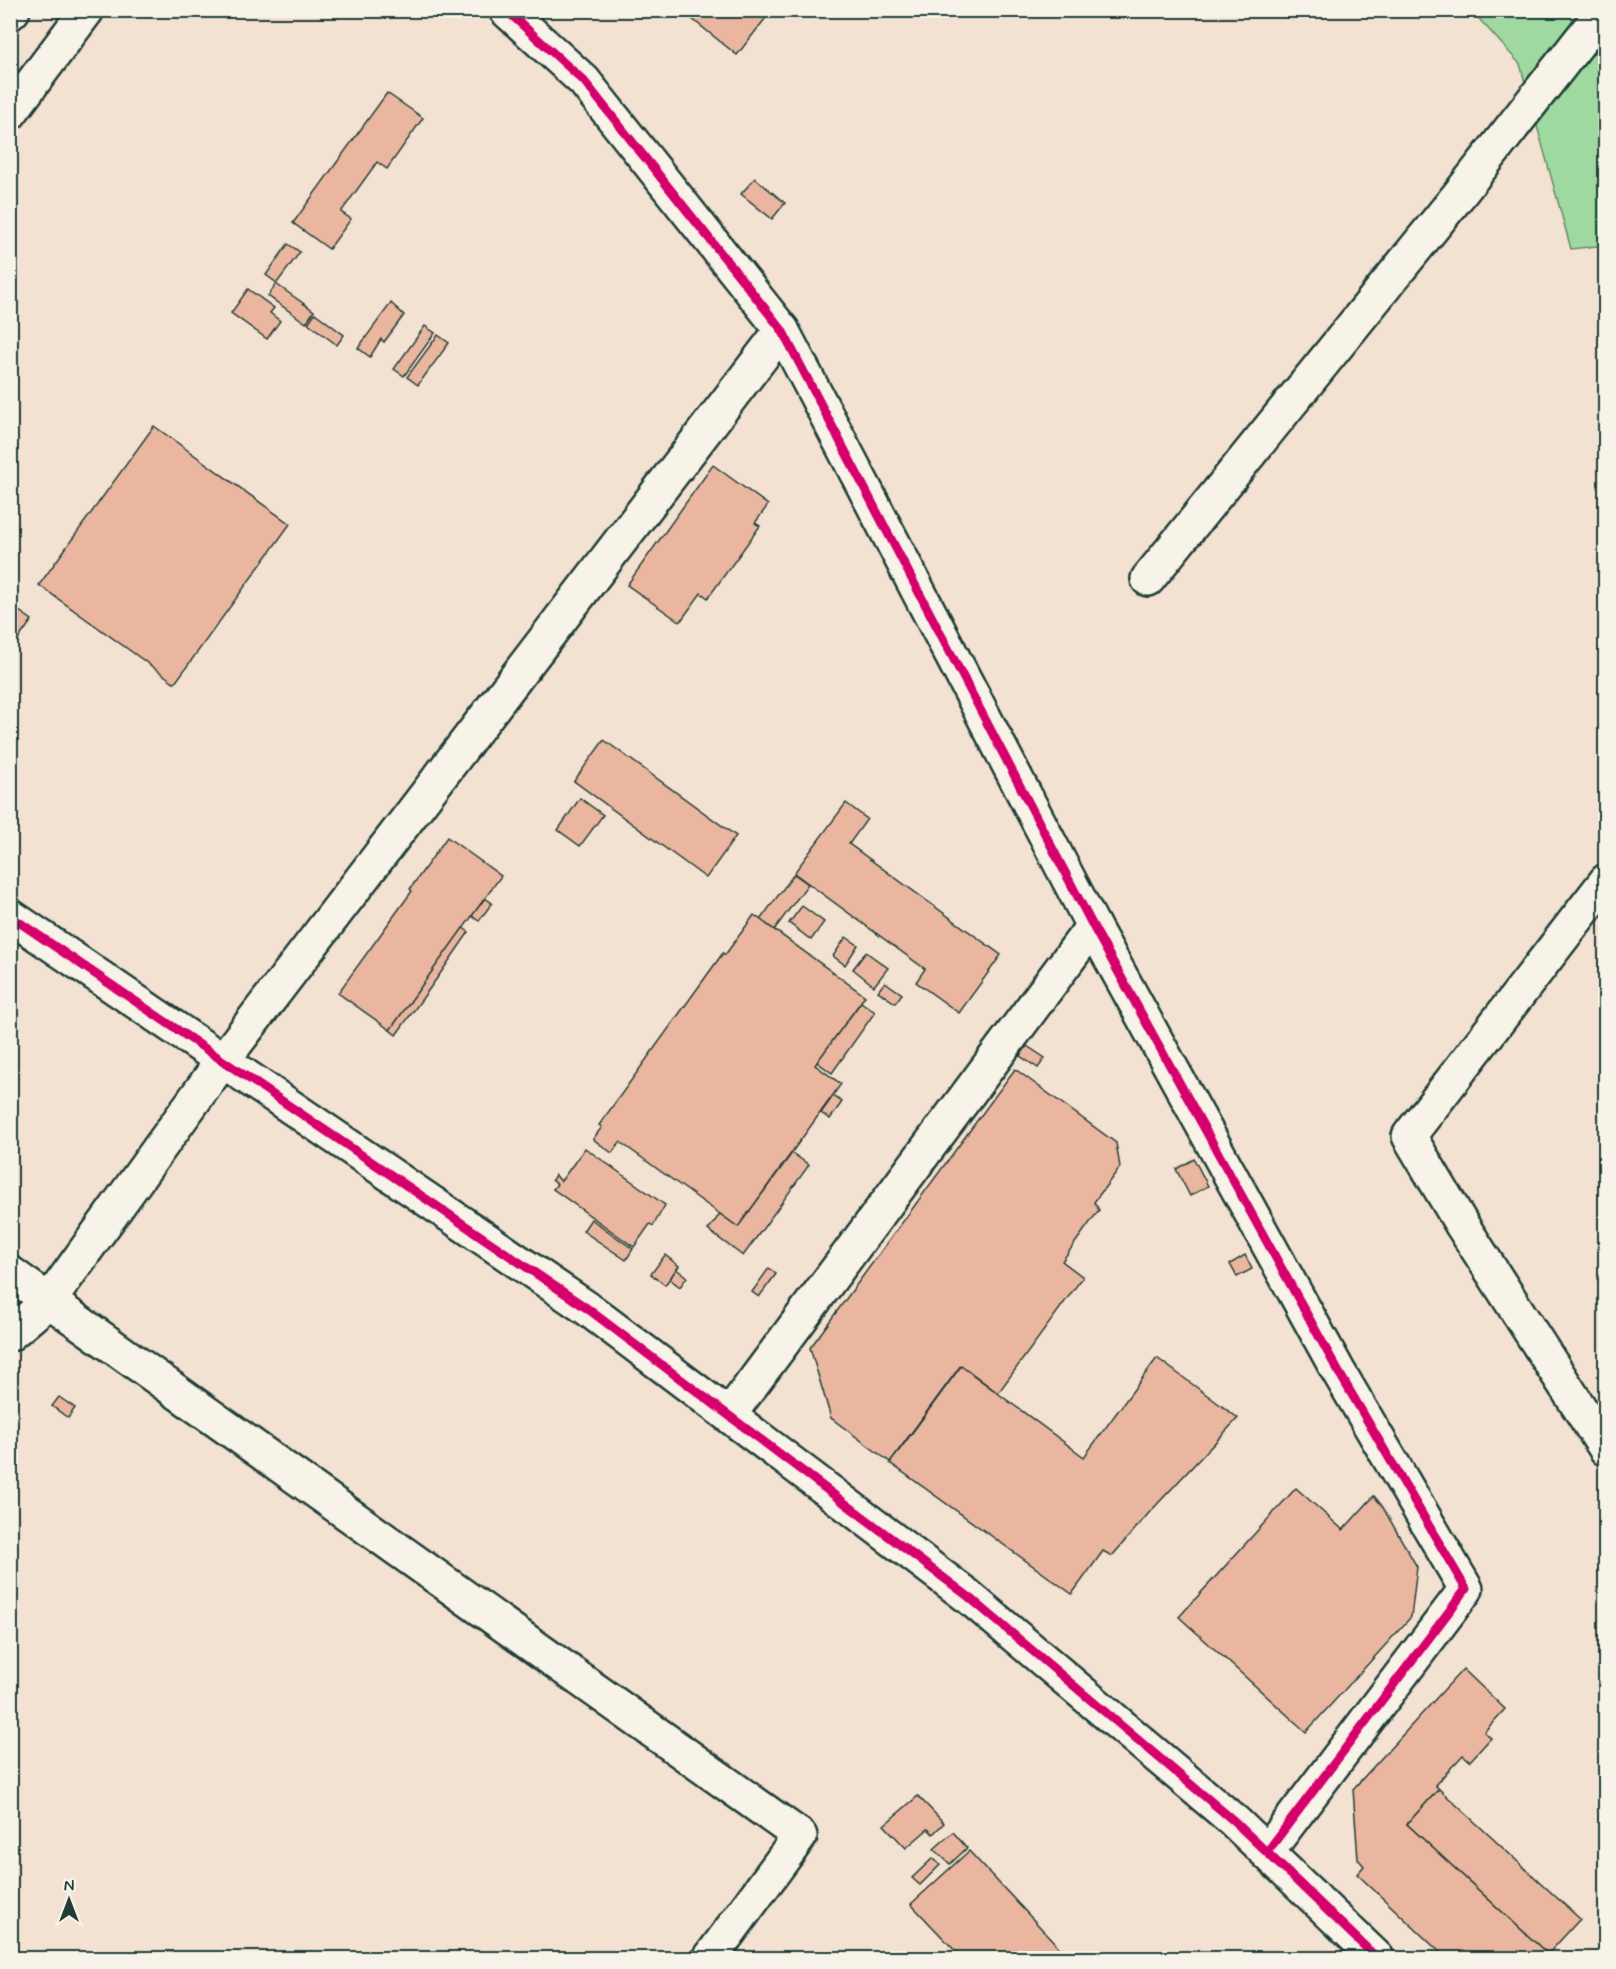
<svg xmlns="http://www.w3.org/2000/svg" width="1616" height="1969" font-family="Mynerve,sans-serif">
  <rect width="100%" height="100%" fill="#f3e1d2"/>
  <filter id="ink" filterUnits="userSpaceOnUse"><feTurbulence type="fractalNoise" baseFrequency=".0167" numOctaves="2"/><feDisplacementMap in="SourceGraphic" scale="12" xChannelSelector="R" yChannelSelector="G"/><feConvolveMatrix kernelMatrix="1 2 1 2 8 2 1 2 1" color-interpolation-filters="sRGB"/></filter>
  <g filter="url(#ink)">
    <!-- green -->
    <polygon fill="#9fd99f" stroke="#5f8b6a" stroke-width="1.5" points="1472,11 1605,11 1605,245 1571,249 1520,64"/>
    <!-- building -->
    <g fill="#ebb69f" stroke="#1f3d34" stroke-width="1.5">
      <polygon points="681,10 772,10 737,55"/>
      <polygon points="387,93 423,118 387,169 377,162 341,212 351,219 329,249 293,223"/>
      <polygon points="755,178 785,203 772,219 741,194"/>
      <polygon points="288,244 300,252 277,283 266,275"/>
      <polygon points="276,284 314,311 306,323 268,296"/>
      <polygon points="248,289 274,308 270,313 280,321 267,339 231,313"/>
      <polygon points="391,303 404,315 384,342 381,339 370,357 358,348"/>
      <polygon points="315,313 344,335 337,345 308,323"/>
      <polygon points="425,326 435,333 404,376 394,369"/>
      <polygon points="438,335 449,343 418,385 407,377"/>
      <polygon points="154,426 290,524 175,683 39,585"/>
      <polygon points="713,465 768,505 755,523 760,526 708,598 701,593 680,622 627,585"/>
      <polygon points="15,608 32,620 14,645 10,643 10,615"/>
      <polygon points="604,740 736,836 706,878 574,781"/>
      <polygon points="580,798 603,815 580,846 558,830"/>
      <polygon points="846,803 867,819 849,844 1001,955 959,1013 916,982 925,969 794,873"/>
      <polygon points="447,837 501,876 390,1030 338,993 412,891 410,889"/>
      <polygon points="794,874 808,884 774,930 760,920"/>
      <polygon points="485,898 492,903 479,921 472,916"/>
      <polygon points="802,906 824,922 811,940 789,923"/>
      <polygon points="754,915 865,996 815,1065 841,1084 738,1227 620,1142 612,1153 593,1139 602,1127 599,1125 723,953 725,955"/>
      <polygon points="463,928 469,932 435,981 396,1035 390,1030"/>
      <polygon points="846,937 858,945 845,965 833,956"/>
      <polygon points="866,952 888,968 874,986 853,969"/>
      <polygon points="885,982 902,994 895,1003 878,991"/>
      <polygon points="861,1002 875,1012 832,1073 817,1062"/>
      <polygon points="1027,1046 1045,1058 1038,1068 1020,1056"/>
      <polygon points="1015,1069 1116,1143 1120,1167 1094,1202 1099,1210 1062,1261 1083,1277 998,1393 961,1365 890,1462 831,1418 810,1348"/>
      <polygon points="833,1096 842,1102 830,1119 821,1113"/>
      <polygon points="585,1148 665,1205 653,1226 650,1224 634,1247 553,1189 557,1184 552,1180 555,1175 561,1181"/>
      <polygon points="792,1153 809,1165 743,1256 708,1230 720,1214 738,1227"/>
      <polygon points="1194,1159 1208,1186 1190,1196 1176,1169"/>
      <polygon points="591,1219 633,1249 626,1260 583,1231"/>
      <polygon points="665,1255 679,1266 665,1285 651,1274"/>
      <polygon points="1245,1255 1252,1269 1237,1277 1230,1264"/>
      <polygon points="769,1268 776,1274 759,1297 752,1292"/>
      <polygon points="676,1269 687,1277 680,1287 670,1279"/>
      <polygon points="1157,1358 1238,1418 1148,1514 1112,1556 1103,1551 1072,1594 890,1463 961,1366 1084,1457"/>
      <polygon points="59,1397 75,1408 68,1418 52,1406"/>
      <polygon points="1296,1488 1343,1530 1374,1496 1382,1506 1417,1567 1411,1617 1306,1732 1179,1617"/>
      <polygon points="1463,1669 1505,1709 1484,1732 1491,1738 1470,1761 1463,1755 1435,1785 1439,1789 1407,1824 1548,1954 1544,1958 1446,1958 1357,1874 1364,1866 1358,1859 1353,1789"/>
      <polygon points="1439,1789 1580,1919 1548,1954 1407,1824"/>
      <polygon points="918,1796 944,1823 933,1834 928,1829 906,1848 884,1825"/>
      <polygon points="953,1832 967,1848 950,1864 934,1849"/>
      <polygon points="969,1851 1069,1958 962,1958 911,1904"/>
      <polygon points="933,1858 940,1865 920,1885 912,1878"/>
    </g>
    <g fill="none" stroke-linecap="round" stroke-linejoin="round">
      <!-- minor casing -->
      <g stroke="#1f3d34" stroke-width="38">
        <g id="minor">
          <polyline points="1148,579 1462,191 1604,10"/>
          <polyline points="1606,881 1409,1136 1462,1225 1606,1449"/>
          <polyline points="10,1334 49,1301"/>
        </g>
      </g>
      <!-- tertiary casing -->
      <g stroke="#1f3d34" stroke-width="38">
        <g id="tertiary">
          <polyline points="506,10 584,81 782,330 1093,926 1337,1369 1466,1589 1267,1852"/>
          <polyline points="10,13 13,10"/>
          <polyline points="10,113 87,10"/>
          <polyline points="10,916 588,1309 969,1597 1234,1821 1377,1958"/>
          <polyline points="10,1273 800,1836 710,1958"/>
          <polyline points="49,1301 223,1060 782,330"/>
          <polyline points="729,1415 1093,926"/>
        </g>
      </g>
      <!-- minor -->
      <use href="#minor" stroke="#f7f3e8" stroke-width="33"/>
      <!-- tertiary -->
      <use href="#tertiary" stroke="#f7f3e8" stroke-width="33"/>
      <!-- cycleway casing -->
      <g stroke="#f7f3e8" stroke-width="13">
        <g id="cycleway">
          <polyline points="506,10 584,81 782,330 1093,926 1337,1369 1466,1589 1267,1852"/>
          <polyline points="10,916 588,1309 969,1597 1234,1821 1377,1958"/>
        </g>
      </g>
      <!-- cycleway -->
      <use href="#cycleway" stroke="#d6006c" stroke-width="9"/>
    </g>
  </g>
  <!-- margin -->
  <rect width="1616" height="1969" fill="none" stroke="#f7f3e8" stroke-width="36"/>
  <rect x="18" y="18" width="1580" height="1933" fill="none" stroke="#1f3d34" stroke-width="2" filter="url(#ink)"/>
  <!-- north arrow -->
  <g transform="translate(69 1900)" stroke="#f7f3e8" stroke-width="4.5" paint-order="stroke">
  <path d="M0-4.5L10 22L0 15L-10 22Z" fill="#1f3d34"/>
  <text y="-9" font-size="16" font-weight="bold" text-anchor="middle" fill="#1f3d34">N</text>
  </g>
</svg>
